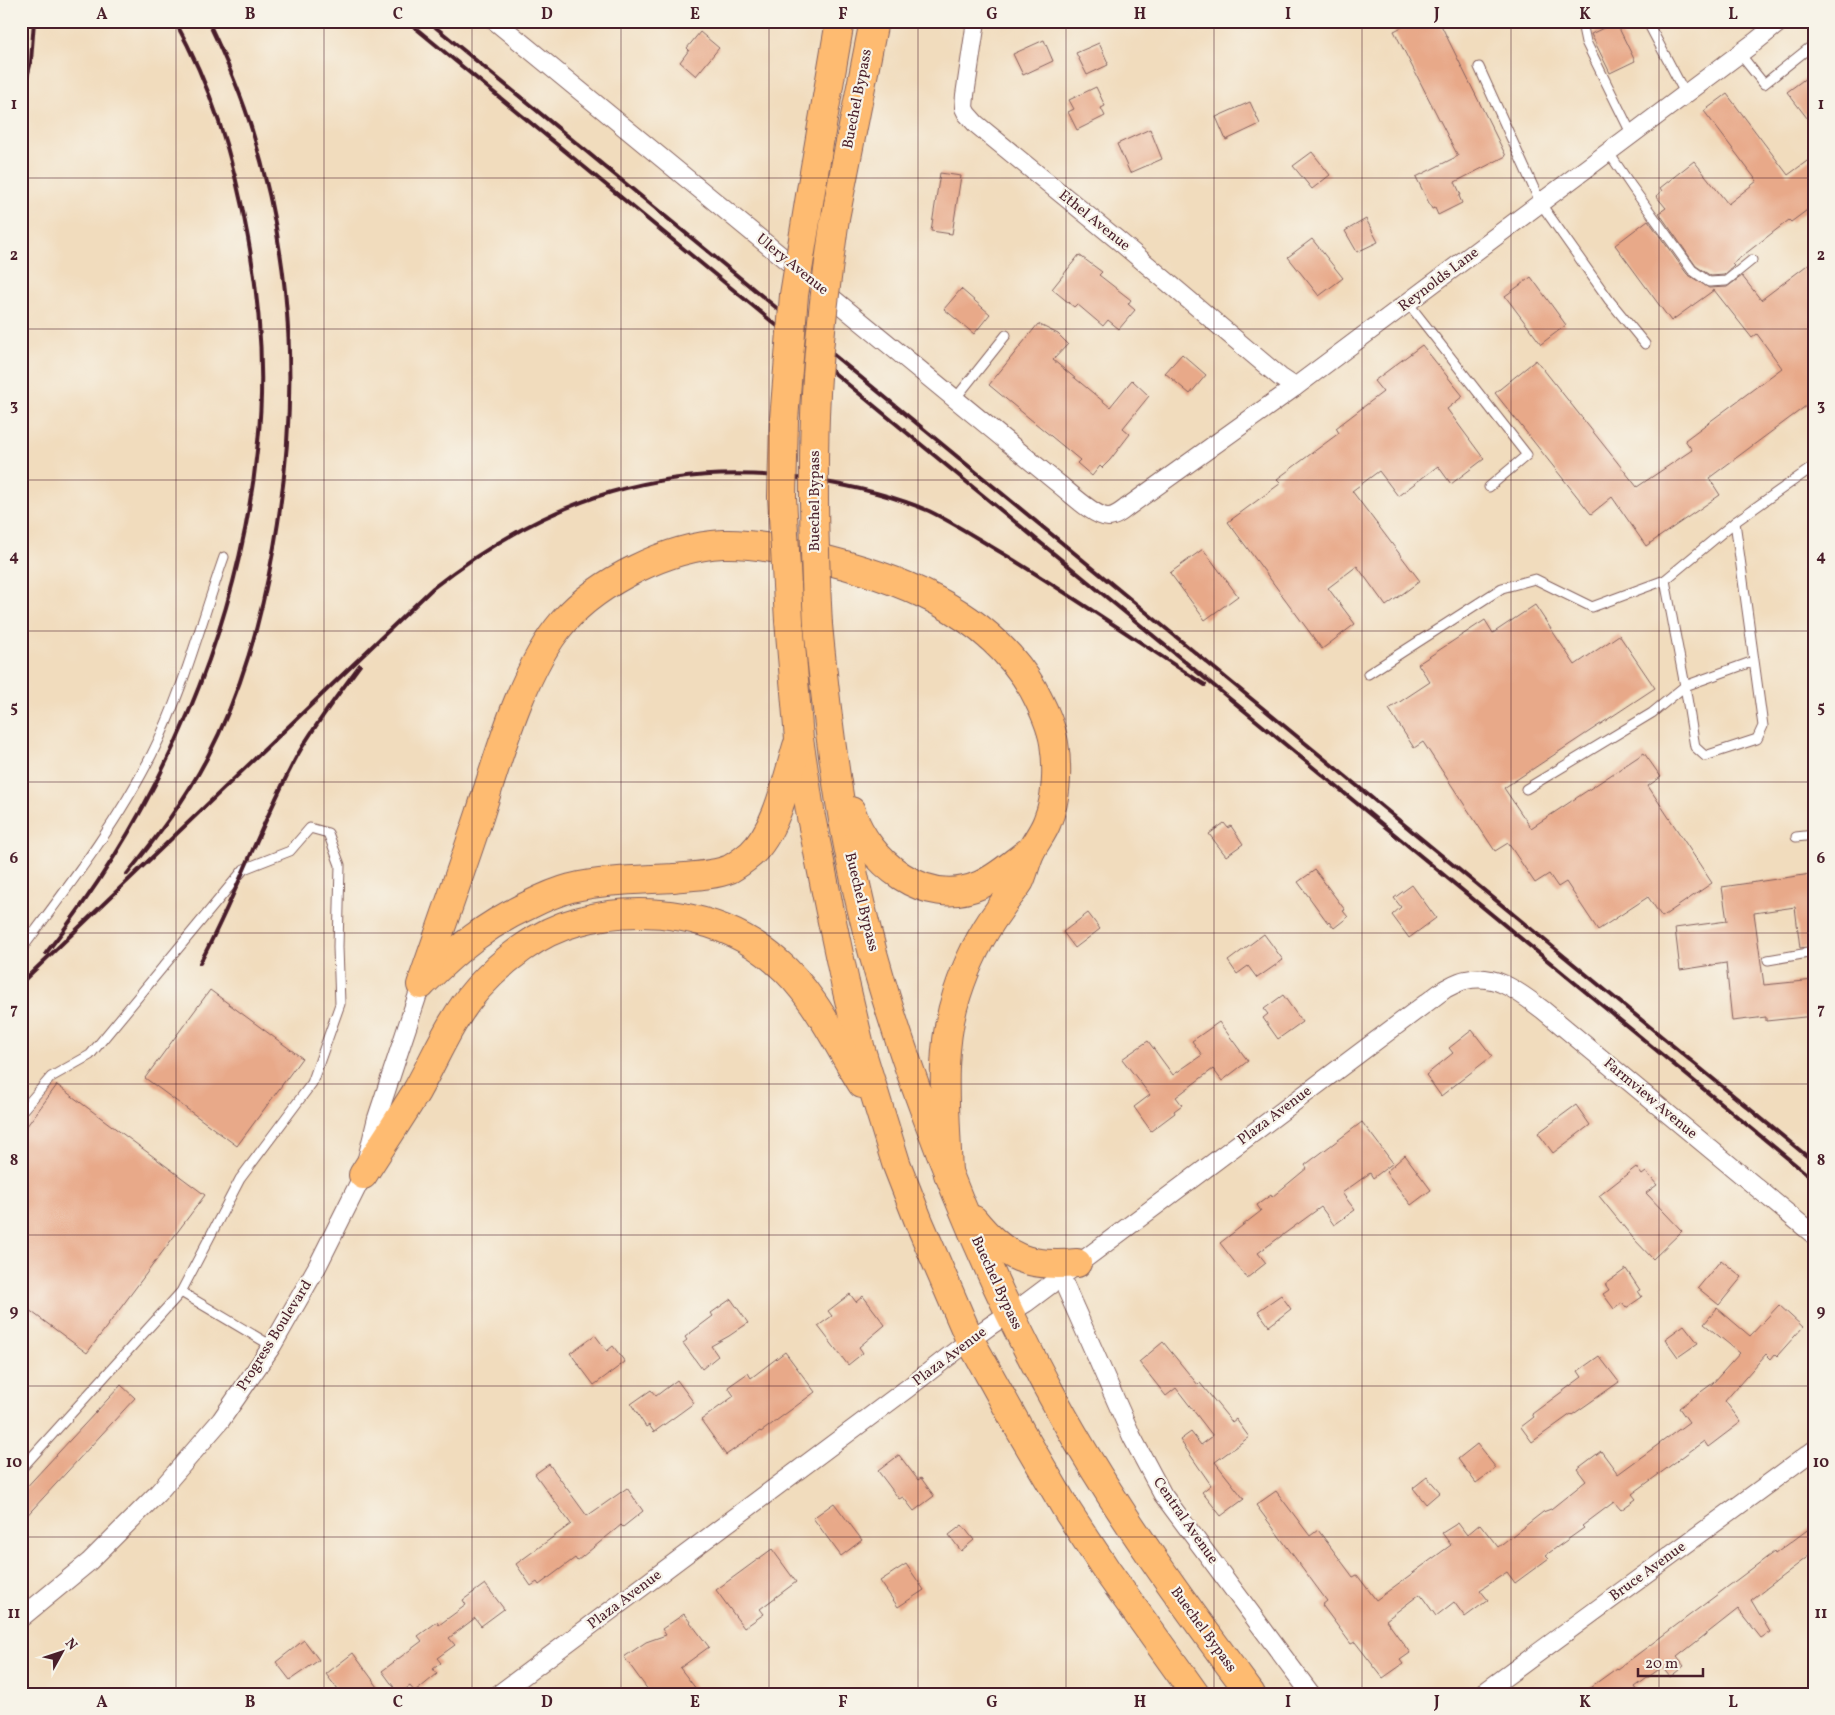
<svg xmlns="http://www.w3.org/2000/svg" width="1835" height="1715" font-family="Vollkorn,serif">
  <rect width="100%" height="100%" fill="#f7f3e8"/>
  <filter id="ink" filterUnits="userSpaceOnUse"><feTurbulence type="fractalNoise" baseFrequency=".02" numOctaves="2"/><feDisplacementMap in="SourceGraphic" scale="10" xChannelSelector="R" yChannelSelector="G"/><feConvolveMatrix kernelMatrix="1 2 1 2 8 2 1 2 1" color-interpolation-filters="sRGB"/></filter>
  <filter id="wash" filterUnits="userSpaceOnUse"><feTurbulence type="fractalNoise" baseFrequency=".0096" numOctaves="4" result="noise"/><feDisplacementMap in="SourceGraphic" scale="20" xChannelSelector="R" yChannelSelector="G"/><feGaussianBlur stdDeviation="1.12" result="paint"/><feColorMatrix in="noise" values="0 0 0 0 0 0 0 0 0 0 0 0 0 0 0 0 0 1.4 0 .05"/><feComposite in="paint" operator="in"/></filter>
  <g filter="url(#wash)">
    <rect width="100%" height="100%" fill="#f1dcbd"/>
    <g id="blocks">
      <!-- building -->
      <g fill="#e8a989">
        <polygon points="1414,21 1439,21 1506,156 1455,182 1461,195 1459,196 1462,203 1438,215 1435,208 1432,209 1416,177 1458,156 1394,31"/>
        <polygon points="1616,22 1635,61 1610,73 1591,34"/>
        <polygon points="700,32 719,48 696,76 680,62 689,50 687,48"/>
        <polygon points="1044,40 1053,61 1023,75 1013,54"/>
        <polygon points="1099,43 1108,63 1107,63 1108,65 1087,75 1076,53"/>
        <polygon points="1814,72 1814,127 1787,92"/>
        <polygon points="1096,87 1105,106 1101,108 1105,116 1077,130 1068,112 1074,109 1069,100"/>
        <polygon points="1727,94 1788,175 1814,156 1814,205 1791,222 1789,220 1732,264 1734,266 1724,275 1711,276 1696,266 1659,213 1666,208 1656,196 1662,191 1660,188 1694,161 1728,204 1757,181 1704,111"/>
        <polygon points="1250,102 1260,124 1226,140 1216,117"/>
        <polygon points="1150,129 1162,159 1130,173 1117,144"/>
        <polygon points="1312,152 1330,175 1312,189 1293,166"/>
        <polygon points="940,173 961,176 952,234 931,231"/>
        <polygon points="1366,219 1378,242 1357,252 1345,231"/>
        <polygon points="1648,220 1687,274 1709,288 1727,287 1742,276 1761,300 1814,260 1814,400 1709,478 1720,495 1646,546 1612,497 1591,514 1495,393 1536,360 1637,487 1692,450 1685,440 1782,368 1757,334 1752,338 1714,290 1671,321 1615,245"/>
        <polygon points="1312,239 1343,278 1319,296 1288,257"/>
        <polygon points="1079,255 1102,272 1099,275 1131,300 1128,304 1135,310 1119,329 1108,320 1103,326 1077,304 1074,307 1052,289"/>
        <polygon points="1531,277 1566,325 1541,344 1505,296"/>
        <polygon points="961,289 990,314 974,334 944,309"/>
        <polygon points="1038,324 1058,334 1068,344 1053,360 1110,407 1132,380 1149,396 1123,428 1130,434 1110,460 1102,468 1100,466 1092,476 1077,463 1080,460 989,385"/>
        <polygon points="1422,345 1463,396 1447,409 1484,459 1451,484 1438,466 1398,496 1379,471 1352,491 1420,581 1386,606 1357,566 1328,588 1355,624 1322,649 1228,522 1281,483 1277,479 1339,433 1336,428 1383,392 1374,381"/>
        <polygon points="1182,354 1206,375 1190,394 1165,373"/>
        <polygon points="1203,549 1238,596 1205,620 1170,573"/>
        <polygon points="1535,605 1575,665 1619,635 1655,688 1504,788 1531,828 1644,753 1661,777 1648,786 1712,883 1662,917 1648,897 1598,930 1566,882 1558,887 1549,874 1535,883 1508,843 1495,851 1423,742 1414,748 1389,709 1430,682 1418,664 1485,620 1493,633"/>
        <polygon points="1224,823 1228,828 1231,826 1243,844 1226,856 1209,834"/>
        <polygon points="1315,870 1345,910 1343,911 1348,917 1334,928 1329,922 1328,923 1298,882"/>
        <polygon points="1811,874 1814,897 1814,946 1800,948 1795,907 1754,913 1764,985 1814,980 1814,1016 1766,1021 1766,1017 1732,1021 1726,963 1680,970 1675,928 1727,921 1722,887"/>
        <polygon points="1412,885 1436,918 1409,938 1392,915 1401,907 1394,898"/>
        <polygon points="1088,913 1100,929 1075,948 1063,932"/>
        <polygon points="1264,934 1283,960 1257,978 1248,966 1237,974 1228,961"/>
        <polygon points="210,990 302,1058 237,1146 145,1078"/>
        <polygon points="1283,995 1302,1022 1278,1039 1263,1018 1268,1014 1264,1009"/>
        <polygon points="1219,1022 1248,1061 1222,1081 1213,1069 1176,1097 1182,1105 1174,1111 1175,1113 1151,1131 1134,1107 1150,1095 1122,1059 1148,1041 1173,1075 1202,1055 1192,1041"/>
        <polygon points="1472,1030 1492,1056 1441,1096 1426,1075 1453,1053 1449,1048"/>
        <polygon points="57,1085 205,1195 87,1353 21,1304 21,1134"/>
        <polygon points="1576,1105 1590,1125 1553,1153 1538,1133"/>
        <polygon points="1362,1122 1393,1163 1373,1178 1370,1173 1342,1193 1355,1210 1334,1225 1321,1207 1258,1253 1266,1263 1247,1278 1220,1243 1261,1211 1257,1205 1271,1195 1272,1197 1307,1168 1305,1165"/>
        <polygon points="1405,1155 1431,1190 1411,1205 1386,1172"/>
        <polygon points="1636,1167 1642,1175 1646,1172 1657,1185 1646,1193 1682,1231 1653,1259 1633,1238 1599,1196"/>
        <polygon points="1721,1260 1742,1277 1719,1305 1698,1288"/>
        <polygon points="1626,1269 1640,1290 1638,1291 1642,1297 1626,1308 1622,1303 1614,1309 1603,1294 1609,1290 1605,1284"/>
        <polygon points="850,1294 856,1302 863,1296 885,1325 859,1347 863,1353 848,1365 818,1326 832,1316 828,1311"/>
        <polygon points="1281,1295 1291,1309 1269,1326 1258,1311"/>
        <polygon points="731,1299 748,1323 729,1336 711,1346 718,1356 702,1369 683,1343 687,1340 685,1337 713,1316 711,1313"/>
        <polygon points="1779,1305 1803,1327 1777,1356 1775,1354 1771,1359 1766,1354 1725,1401 1741,1422 1708,1447 1704,1441 1632,1494 1636,1499 1621,1510 1614,1502 1582,1526 1584,1528 1546,1555 1549,1558 1515,1583 1507,1572 1480,1590 1488,1600 1465,1617 1454,1602 1436,1616 1420,1594 1386,1620 1410,1653 1400,1660 1403,1664 1383,1678 1355,1642 1351,1644 1322,1605 1327,1601 1256,1505 1276,1491 1310,1536 1318,1530 1353,1577 1357,1575 1376,1600 1451,1545 1442,1533 1458,1523 1467,1535 1480,1524 1498,1547 1543,1512 1551,1509 1586,1481 1577,1469 1601,1451 1618,1474 1689,1422 1679,1408 1713,1383 1740,1353 1704,1324 1717,1308 1750,1336"/>
        <polygon points="1684,1325 1698,1343 1678,1357 1665,1339"/>
        <polygon points="595,1335 607,1351 613,1346 625,1362 594,1385 570,1353"/>
        <polygon points="1163,1342 1198,1385 1200,1383 1232,1422 1236,1419 1249,1437 1215,1462 1244,1499 1221,1516 1202,1492 1211,1485 1180,1440 1191,1432 1201,1445 1213,1436 1176,1388 1166,1396 1139,1362"/>
        <polygon points="785,1352 815,1392 761,1432 760,1431 726,1455 701,1420 734,1396 728,1387 748,1373 751,1378"/>
        <polygon points="1599,1356 1619,1382 1572,1415 1571,1414 1532,1442 1521,1427 1534,1417 1532,1414 1582,1377 1578,1371"/>
        <polygon points="677,1380 694,1403 654,1432 649,1425 646,1427 631,1404 651,1390 656,1396"/>
        <polygon points="121,1385 135,1398 21,1522 21,1493"/>
        <polygon points="1477,1444 1496,1468 1476,1483 1458,1459"/>
        <polygon points="899,1455 918,1480 921,1478 934,1496 914,1511 903,1497 899,1499 878,1471"/>
        <polygon points="549,1464 587,1516 627,1488 643,1511 623,1527 621,1525 577,1561 575,1558 539,1585 537,1582 531,1586 516,1564 571,1524 535,1474"/>
        <polygon points="1427,1477 1440,1492 1426,1504 1413,1488"/>
        <polygon points="834,1503 862,1540 841,1556 813,1518"/>
        <polygon points="962,1525 974,1540 961,1551 949,1535"/>
        <polygon points="1814,1525 1814,1552 1751,1600 1770,1632 1761,1638 1738,1609 1677,1657 1684,1666 1670,1677 1662,1667 1635,1687 1640,1694 1581,1694 1617,1668 1618,1669 1774,1552 1775,1554"/>
        <polygon points="772,1549 796,1582 760,1609 764,1614 744,1628 716,1590"/>
        <polygon points="906,1564 924,1590 898,1607 880,1581"/>
        <polygon points="485,1584 504,1609 481,1626 475,1618 449,1638 455,1645 437,1658 441,1663 433,1669 437,1674 415,1692 410,1686 399,1694 382,1671 422,1641 418,1636 437,1622 439,1625 466,1605 463,1600"/>
        <polygon points="684,1614 709,1647 680,1668 700,1694 651,1694 624,1657 646,1642 666,1635 662,1629"/>
        <polygon points="304,1640 319,1660 290,1680 276,1662"/>
        <polygon points="353,1653 383,1694 341,1694 326,1674"/>
      </g>
    </g>
  </g>
  <g filter="url(#ink)">
    <use href="#blocks" fill-opacity="0" stroke="#84615e" stroke-width="1"/>
    <g fill="none" stroke-linecap="round" stroke-linejoin="round">
      <!-- service casing -->
      <g stroke="#84615e" stroke-width="11">
        <g id="service">
          <polyline points="1583,21 1582,23 1586,42 1632,135"/>
          <polyline points="1647,21 1686,95"/>
          <polyline points="1740,54 1764,84 1814,44"/>
          <polyline points="1479,67 1541,204 1609,300 1645,344"/>
          <polyline points="1609,153 1632,187 1692,270 1709,282 1726,281 1752,260"/>
          <polyline points="1408,303 1527,455 1489,487"/>
          <polyline points="955,399 1006,335"/>
          <polyline points="1735,522 1763,726 1757,739 1705,756 1695,747 1685,686 1754,661"/>
          <polyline points="1368,674 1502,588 1535,579 1592,607 1665,580"/>
          <polyline points="1526,789 1652,713 1685,686 1665,580 1735,522 1814,466"/>
          <polyline points="1796,837 1814,835"/>
          <path d="M 21,950 C 68,887 117,824 152,754 C 183,692 201,622 224,557"/>
          <polyline points="1768,960 1814,952"/>
          <polyline points="21,1112 51,1077 90,1055 244,869 290,851 310,828 328,833 340,865 338,947 340,1004 312,1083 240,1179 181,1292 21,1469"/>
          <polyline points="181,1292 272,1346"/>
        </g>
      </g>
      <!-- minor casing -->
      <g stroke="#84615e" stroke-width="20">
        <g id="minor">
          <path d="M 495,21 L 1055,481 C 1067,490 1094,517 1108,517 C 1115,517 1121,512 1126,508 L 1295,387 L 1755,42 L 1781,21"/>
          <polyline points="976,21 965,95 964,108 967,114 976,124 1119,241 1280,377 1295,387"/>
          <polyline points="1061,1277 1132,1437 1163,1495 1311,1694"/>
          <polyline points="21,1618 89,1562 157,1494 221,1420 272,1346 317,1267 363,1175 377,1118 421,985"/>
          <path d="M 499,1694 L 908,1388 C 946,1359 984,1327 1026,1303 L 1445,989 C 1451,986 1459,981 1466,980 C 1497,973 1520,993 1543,1010 L 1814,1235"/>
          <polyline points="1482,1694 1814,1450"/>
        </g>
      </g>
      <!-- primary casing -->
      <g stroke="#84615e" stroke-width="30">
        <g id="primary">
          <polyline points="810,196 840,21"/>
          <polyline points="835,218 874,21"/>
          <polyline points="789,621 799,739 811,817 829,907 845,983 861,1050 896,1163 919,1222 970,1340 1021,1432 1068,1512 1107,1571 1195,1694"/>
          <path d="M 818,625 C 825,697 833,770 847,841 C 864,933 892,1024 925,1112 C 963,1216 1009,1319 1063,1416 C 1118,1514 1184,1604 1251,1694"/>
          <path d="M 851,811 C 868,862 925,909 980,885 C 999,877 1015,861 1031,850"/>
          <path d="M 425,981 C 458,948 487,924 529,905 C 543,898 556,892 571,888 C 604,880 640,880 673,878 C 692,876 712,876 730,869 C 737,865 745,859 751,854 C 777,830 787,779 797,746"/>
          <path d="M 421,985 C 441,928 461,871 480,814 C 499,755 523,668 563,622 C 599,581 668,547 723,544 C 751,543 781,549 809,556 C 894,575 987,610 1033,689 C 1042,706 1051,724 1054,743 C 1058,768 1057,798 1047,822 C 1043,833 1035,842 1030,853 C 1026,862 1024,872 1020,881 C 1014,891 1005,900 999,910 C 980,936 967,963 957,994 C 938,1051 946,1115 948,1174"/>
          <path d="M 363,1175 C 380,1148 399,1120 416,1092 C 436,1057 450,1020 477,989 C 503,960 538,932 576,922 C 643,903 723,914 776,961 C 815,994 835,1041 862,1084"/>
          <path d="M 974,1220 C 1005,1258 1029,1268 1077,1263"/>
        </g>
      </g>
      <!-- service -->
      <use href="#service" stroke="#fff" stroke-width="9"/>
      <!-- minor -->
      <use href="#minor" stroke="#fff" stroke-width="18"/>
      <!-- primary -->
      <use href="#primary" stroke="#febb71" stroke-width="28"/>
      <!-- rail -->
      <g stroke="#4a1f2b" stroke-width="4">
        <polyline points="407,21 1814,1180"/>
        <polyline points="428,21 1814,1162"/>
        <polyline points="21,102 31,61 34,21"/>
        <path d="M 127,874 C 157,837 185,800 207,758 C 242,691 261,621 274,547 C 299,405 295,269 252,130 C 241,93 225,57 208,21"/>
        <path d="M 46,953 C 161,808 240,628 258,442 C 265,375 260,305 248,238 C 235,163 212,88 175,21"/>
        <path d="M 200,963 C 236,896 261,823 297,756 C 315,724 338,695 360,665"/>
        <path d="M 21,983 L 433,588 C 548,498 667,458 813,480 C 852,486 892,495 929,511 C 956,524 981,541 1007,556 C 1074,597 1139,642 1205,685"/>
      </g>
      <!-- primary-bridge casing -->
      <g stroke="#84615e" stroke-width="30" stroke-linecap="butt">
        <g id="primary-bridge">
          <polyline points="789,621 782,497 784,420 794,295 810,196"/>
          <path d="M 818,625 C 814,548 812,470 816,393 C 819,335 827,276 835,218"/>
        </g>
      </g>
      <!-- primary-bridge -->
      <use href="#primary-bridge" stroke="#febb71" stroke-width="28"/>
    </g>
  </g>
  <!-- grid -->
  <path fill="none" stroke="#4a1f2b" stroke-width="1" stroke-opacity="0.55" d="M 176,21 L 176,1694M 324,21 L 324,1694M 472,21 L 472,1694M 621,21 L 621,1694M 769,21 L 769,1694M 918,21 L 918,1694M 1066,21 L 1066,1694M 1214,21 L 1214,1694M 1362,21 L 1362,1694M 1511,21 L 1511,1694M 1659,21 L 1659,1694M 21,178 L 1814,178M 21,329 L 1814,329M 21,480 L 1814,480M 21,631 L 1814,631M 21,782 L 1814,782M 21,933 L 1814,933M 21,1084 L 1814,1084M 21,1235 L 1814,1235M 21,1386 L 1814,1386M 21,1537 L 1814,1537"/>
  <g text-anchor="middle" dominant-baseline="central" stroke-width="4.5" stroke-linejoin="round" paint-order="stroke">
    <!-- street labels -->
    <g font-size="15" fill="#4a1f2b" stroke="#f7f3e8">
      <text transform="translate(858 99) rotate(-79)">Buechel Bypass</text>
      <text transform="translate(1094 221) rotate(39)">Ethel Avenue</text>
      <text transform="translate(792 265) rotate(39)">Ulery Avenue</text>
      <text transform="translate(1439 280) rotate(-37)">Reynolds Lane</text>
      <text transform="translate(815 501) rotate(-90)">Buechel Bypass</text>
      <text transform="translate(861 902) rotate(76)">Buechel Bypass</text>
      <text transform="translate(1650 1099) rotate(40)">Farmview Avenue</text>
      <text transform="translate(1275 1116) rotate(-37)">Plaza Avenue</text>
      <text transform="translate(996 1283) rotate(65)">Buechel Bypass</text>
      <text transform="translate(275 1336) rotate(-58)">Progress Boulevard</text>
      <text transform="translate(950 1357) rotate(-37)">Plaza Avenue</text>
      <text transform="translate(1185 1521) rotate(55)">Central Avenue</text>
      <text transform="translate(1648 1572) rotate(-36)">Bruce Avenue</text>
      <text transform="translate(625 1600) rotate(-37)">Plaza Avenue</text>
      <text transform="translate(1203 1630) rotate(54)">Buechel Bypass</text>
    </g>
  </g>
  <!-- margin -->
  <rect width="1835" height="1715" fill="none" stroke="#f7f3e8" stroke-width="55"/>
  <!-- north arrow -->
  <g transform="translate(62 1652) rotate(50)" stroke="#f7f3e8" stroke-width="4" paint-order="stroke">
  <path d="M0-4L9 19L0 12L-9 19Z" fill="#4a1f2b"/>
  <text y="-8" font-size="14" font-weight="bold" text-anchor="middle" fill="#4a1f2b">N</text>
  </g>
  <!-- scale -->
  <path d="M1638 1668v8h65v-8" fill="none" stroke="#4a1f2b" stroke-width="2.5"/>
  <text x="1645" y="1668" font-size="15" fill="#4a1f2b" stroke="#f7f3e8" stroke-width="4" paint-order="stroke">20 m</text>
  <rect x="28" y="28" width="1780" height="1660" fill="none" stroke="#4a1f2b" stroke-width="2"/>
  <g font-size="16" text-anchor="middle" font-weight="bold" fill="#4a1f2b">
    <text x="102" y="19">A</text>
    <text x="250" y="19">B</text>
    <text x="398" y="19">C</text>
    <text x="547" y="19">D</text>
    <text x="695" y="19">E</text>
    <text x="843" y="19">F</text>
    <text x="992" y="19">G</text>
    <text x="1140" y="19">H</text>
    <text x="1288" y="19">I</text>
    <text x="1437" y="19">J</text>
    <text x="1585" y="19">K</text>
    <text x="1733" y="19">L</text>
    <text x="14" y="109">1</text>
    <text x="1821" y="109">1</text>
    <text x="14" y="260">2</text>
    <text x="1821" y="260">2</text>
    <text x="14" y="410">3</text>
    <text x="1821" y="410">3</text>
    <text x="14" y="561">4</text>
    <text x="1821" y="561">4</text>
    <text x="14" y="712">5</text>
    <text x="1821" y="712">5</text>
    <text x="14" y="863">6</text>
    <text x="1821" y="863">6</text>
    <text x="14" y="1014">7</text>
    <text x="1821" y="1014">7</text>
    <text x="14" y="1165">8</text>
    <text x="1821" y="1165">8</text>
    <text x="14" y="1316">9</text>
    <text x="1821" y="1316">9</text>
    <text x="14" y="1467">10</text>
    <text x="1821" y="1467">10</text>
    <text x="14" y="1618">11</text>
    <text x="1821" y="1618">11</text>
    <text x="102" y="1707">A</text>
    <text x="250" y="1707">B</text>
    <text x="398" y="1707">C</text>
    <text x="547" y="1707">D</text>
    <text x="695" y="1707">E</text>
    <text x="843" y="1707">F</text>
    <text x="992" y="1707">G</text>
    <text x="1140" y="1707">H</text>
    <text x="1288" y="1707">I</text>
    <text x="1437" y="1707">J</text>
    <text x="1585" y="1707">K</text>
    <text x="1733" y="1707">L</text>
  </g>
</svg>
